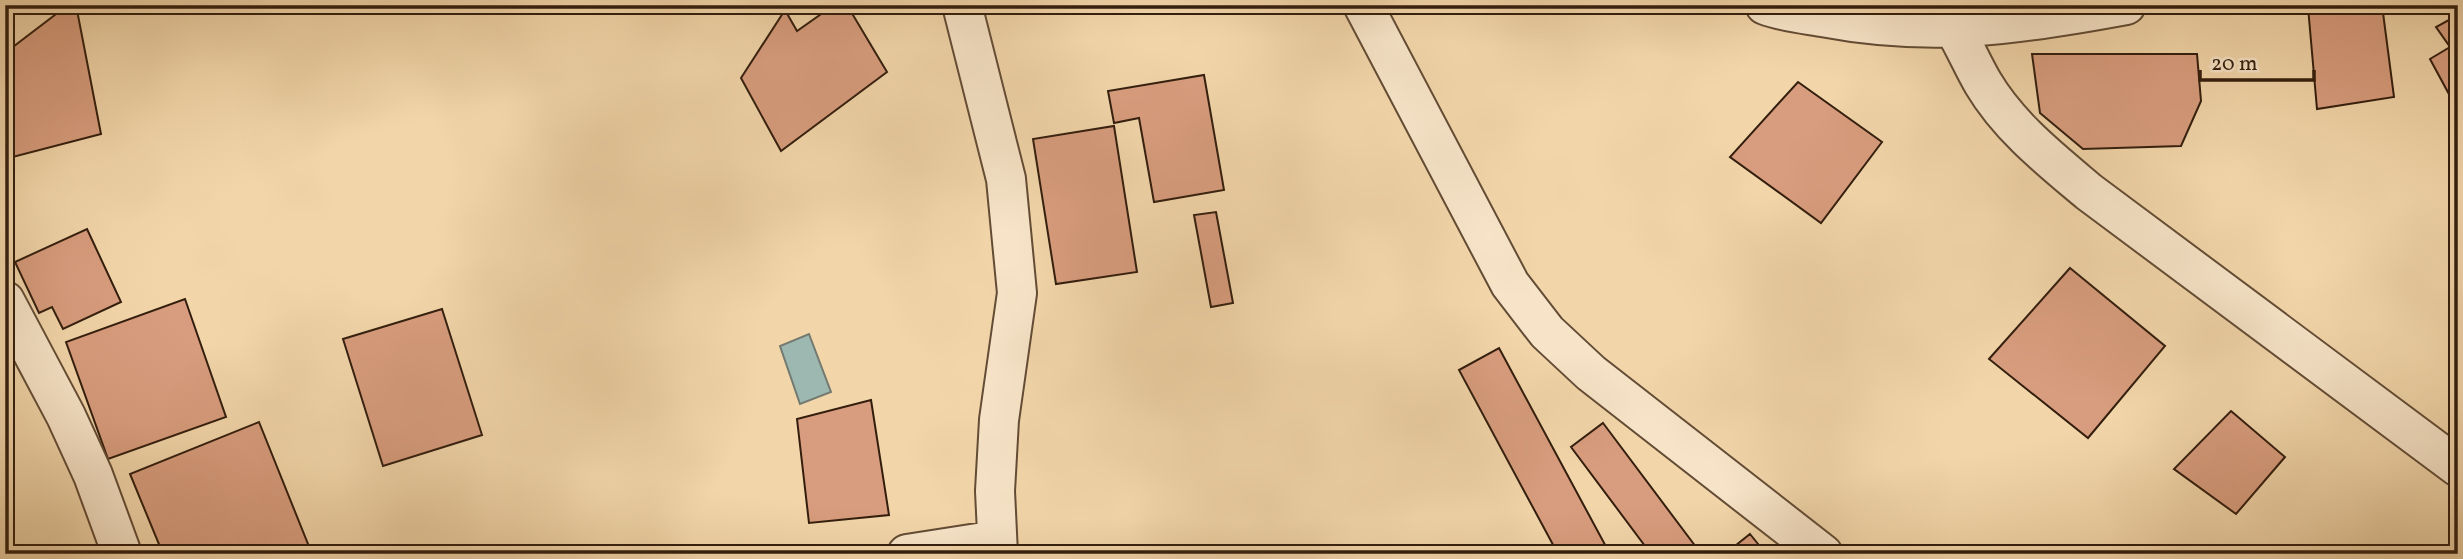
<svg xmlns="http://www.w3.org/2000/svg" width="2463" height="559" font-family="Vollkorn,serif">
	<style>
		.water { fill: #9db7b1; stroke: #737a70; stroke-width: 2 }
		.building { fill: #d89d7e; stroke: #331e0e; stroke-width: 2 }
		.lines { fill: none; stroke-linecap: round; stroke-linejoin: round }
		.minor-casing { stroke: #634c35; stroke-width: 42 }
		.minor { stroke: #f7e4c8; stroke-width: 38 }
	</style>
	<rect width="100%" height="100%" fill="#f2d6aa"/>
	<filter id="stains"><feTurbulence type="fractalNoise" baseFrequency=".00286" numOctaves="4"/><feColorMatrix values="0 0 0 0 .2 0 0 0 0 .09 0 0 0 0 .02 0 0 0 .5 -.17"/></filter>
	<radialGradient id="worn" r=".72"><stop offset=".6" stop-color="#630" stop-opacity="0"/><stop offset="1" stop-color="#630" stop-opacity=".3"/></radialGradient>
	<path class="water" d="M 809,334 L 831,392 L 800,404 L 780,346 Z"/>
	<path class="building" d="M 68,5 L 76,5 L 101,134 L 5,159 L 5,53 Z
		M 834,5 L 847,5 L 887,72 L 781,151 L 741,78 L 785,10 L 797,31 Z
		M 2382,5 L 2394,97 L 2317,109 L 2308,7 Z
		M 2458,15 L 2458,109 L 2457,109 L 2430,59 L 2450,47 L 2436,27 Z
		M 2032,54 L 2197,54 L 2201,101 L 2181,146 L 2083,149 L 2040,113 Z
		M 1204,75 L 1224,190 L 1154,202 L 1139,118 L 1114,123 L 1108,91 Z
		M 1798,82 L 1882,142 L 1821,223 L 1730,157 Z
		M 1114,126 L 1137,272 L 1056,284 L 1033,139 Z
		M 1216,212 L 1233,303 L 1211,307 L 1194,215 Z
		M 87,229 L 121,302 L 63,329 L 52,307 L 39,313 L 15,262 Z
		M 2070,268 L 2165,346 L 2088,438 L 1989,359 Z
		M 185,299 L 226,417 L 108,459 L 66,342 Z
		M 442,309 L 482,435 L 383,466 L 343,339 Z
		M 1499,348 L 1610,554 L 1558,554 L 1459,370 Z
		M 871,400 L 889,515 L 809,523 L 797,419 Z
		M 2231,411 L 2285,457 L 2236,514 L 2174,469 Z
		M 259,422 L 310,549 L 298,554 L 163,554 L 130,474 Z
		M 1603,423 L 1699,551 L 1695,554 L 1651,554 L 1571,447 Z
		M 1750,534 L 1766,554 L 1725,554 Z"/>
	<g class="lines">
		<g class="minor-casing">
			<path id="minor" d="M 962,5 L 1006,179 L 1017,293 L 999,420 L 995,491 L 998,554
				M 1363,5 L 1510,284 L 1547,332 L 1591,373 L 1823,554
				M 1765,5 C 1783,12 1804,14 1822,17 C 1933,38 2018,25 2126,5
				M 1955,30 C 1965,47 1973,66 1983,83 C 2009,127 2051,160 2089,192 L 2458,467
				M 5,301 L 66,416 L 93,475 L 122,554
				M 907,554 L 997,540"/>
		</g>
		<use href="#minor" class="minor"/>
	</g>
	<rect width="2463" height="559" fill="none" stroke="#f2d6aa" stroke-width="28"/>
	<rect x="7" y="7" width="2449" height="545" fill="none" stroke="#331e0e" stroke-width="3.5"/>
	<rect x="14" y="14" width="2435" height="531" fill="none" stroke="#331e0e" stroke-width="2"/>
	<path d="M2200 70v10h114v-10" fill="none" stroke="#331e0e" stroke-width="3.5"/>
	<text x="2211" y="70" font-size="21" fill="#331e0e" stroke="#f7e4c8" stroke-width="5" paint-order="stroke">20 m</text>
	<rect width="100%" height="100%" filter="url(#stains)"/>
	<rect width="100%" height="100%" fill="url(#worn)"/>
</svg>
